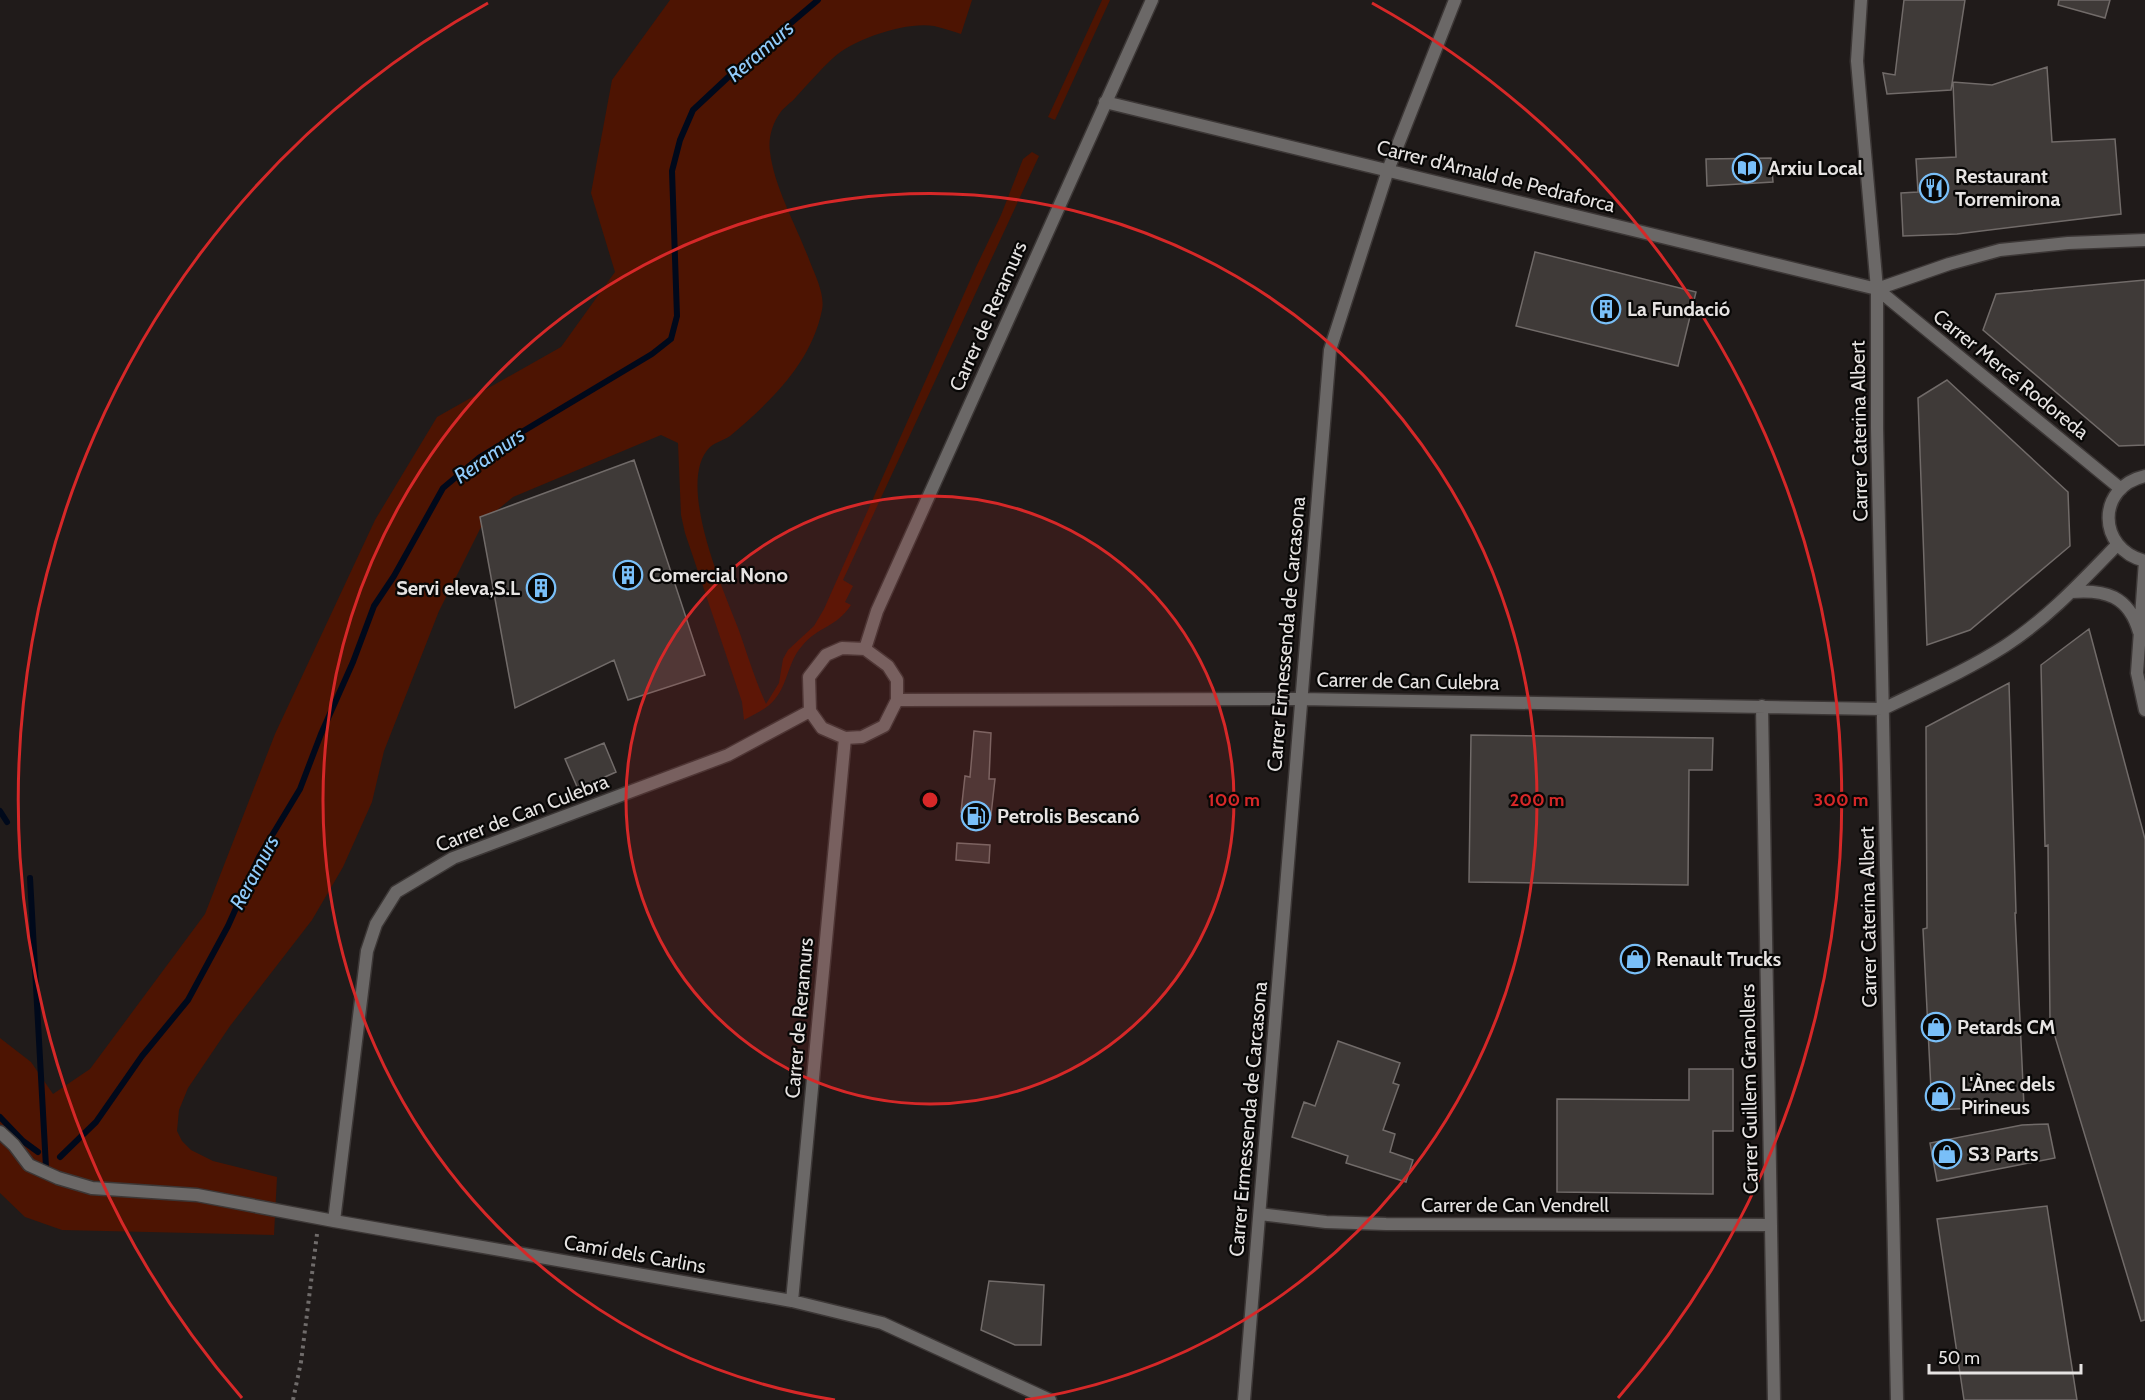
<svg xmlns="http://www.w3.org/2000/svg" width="2145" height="1400" font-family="Cabin,sans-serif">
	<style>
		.green { fill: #4d1402 }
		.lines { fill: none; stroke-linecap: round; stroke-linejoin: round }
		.stream { stroke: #00091b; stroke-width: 6 }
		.building { fill: #3f3a38; stroke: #716b69; stroke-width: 1.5 }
		.minor-casing { stroke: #3c3736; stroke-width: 15 }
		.path { stroke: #706c6b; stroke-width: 4; stroke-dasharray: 3 4.5; stroke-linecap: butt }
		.minor { stroke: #6b6867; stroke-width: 12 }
		.ring { fill: none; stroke: #d62828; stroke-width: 3 }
		.labels { text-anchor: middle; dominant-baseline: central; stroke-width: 4.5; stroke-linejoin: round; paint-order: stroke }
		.poi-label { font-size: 20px; font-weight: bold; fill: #e6e3e2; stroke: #080706; text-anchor: start }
		.street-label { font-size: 20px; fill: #e6e3e2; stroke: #080706 }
		.water-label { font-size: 21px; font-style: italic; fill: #91cbfb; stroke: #080706 }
		.centre { fill: #d62828; stroke: #080706; stroke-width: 3 }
		.ring-label { font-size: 18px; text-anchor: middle; font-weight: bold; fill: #d62828; stroke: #080706; stroke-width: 4.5; stroke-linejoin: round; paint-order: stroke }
	</style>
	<rect width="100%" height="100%" fill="#201b1a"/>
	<path class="green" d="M 670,0 L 972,0 L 961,34 C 952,31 943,28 934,26 C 907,21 853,39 833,58 C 820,70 808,84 796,97 C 791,103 784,107 780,113 C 772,124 768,139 770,152 C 774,187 798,229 810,262 C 816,277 825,295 822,310 C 811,364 770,402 730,436 C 724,440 716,442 710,447 C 675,481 723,589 738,628 C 747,653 755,680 766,704 L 779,683 L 783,659 L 788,650 L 814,626 L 824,609 L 976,267 L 1001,215 L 1023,159 L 1032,152 L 1039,156 L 843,580 L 853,586 L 845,602 L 851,605 C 836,628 818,626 802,646 C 788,661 788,684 775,699 C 767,709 755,714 744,720 L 742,702 L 685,533 L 681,515 L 678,443 L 661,435 L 513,497 L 484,521 L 439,611 L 384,751 L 372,802 L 343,867 L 312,920 L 230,1026 L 188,1088 L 179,1110 L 177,1131 L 182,1141 L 191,1150 L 213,1161 L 277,1177 L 274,1235 L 62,1230 L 25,1217 L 0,1193 L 0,1038 L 31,1062 L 53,1094 L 90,1069 L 205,914 L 275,734 L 375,520 L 437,417 L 561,347 L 615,272 L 591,193 L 612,80 Z
		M 1102,0 L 1110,0 L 1055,120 L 1048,117 Z"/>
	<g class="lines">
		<path class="stream" d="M 0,811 L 7,822
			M 30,878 L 46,1167
			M 0,1117 L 23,1141 L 38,1152
			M 60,1157 L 96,1122 L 142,1056 L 188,1000 L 228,926 L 259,857 L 300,789 L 321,734 L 353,662 L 374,606 L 394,576 L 443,488 L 480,457 L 652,354 L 671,339 L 677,316 L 672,171 L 680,140 L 693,110 L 739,67 L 818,0"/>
	</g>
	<path class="building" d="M 1904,0 L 1965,0 L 1951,90 L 1887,94 L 1883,73 L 1895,75 Z
		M 2059,0 L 2110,0 L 2105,18 L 2058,5 Z
		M 2047,67 L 2052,142 L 2115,139 L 2121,214 L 1957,234 L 1903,236 L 1901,193 L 1918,192 L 1916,159 L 1956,157 L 1953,82 L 1992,85 Z
		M 1771,158 L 1773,182 L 1707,186 L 1706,159 Z
		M 1535,252 L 1696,292 L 1678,366 L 1516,326 Z
		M 2145,280 L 2145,445 L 2119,446 L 1983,330 L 1996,294 Z
		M 1947,380 L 2068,492 L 2070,546 L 1970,630 L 1927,645 L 1918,398 Z
		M 634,460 L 705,675 L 628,700 L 614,660 L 515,708 L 480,517 Z
		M 2089,629 L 2145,839 L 2145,1320 L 2141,1321 L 2050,1020 L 2048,845 L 2045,846 L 2041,665 Z
		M 2009,683 L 2016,913 L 2015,913 L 2024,1106 L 1932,1110 L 1923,929 L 1927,928 L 1926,727 Z
		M 974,731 L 991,733 L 989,779 L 995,779 L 991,815 L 961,812 L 965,776 L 970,777 Z
		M 1471,735 L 1713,738 L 1712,770 L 1689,770 L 1688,885 L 1469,882 Z
		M 604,743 L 616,772 L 578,789 L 565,759 Z
		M 957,843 L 990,845 L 989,863 L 956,860 Z
		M 1338,1041 L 1400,1063 L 1393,1083 L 1399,1085 L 1383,1130 L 1395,1134 L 1390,1152 L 1413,1160 L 1406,1182 L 1346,1163 L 1348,1156 L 1292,1137 L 1304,1102 L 1315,1106 Z
		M 1689,1069 L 1733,1069 L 1733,1131 L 1713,1131 L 1713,1194 L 1557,1192 L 1557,1099 L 1689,1100 Z
		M 2048,1124 L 2055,1158 L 1937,1181 L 1930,1143 L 2022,1125 Z
		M 2047,1206 L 2077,1400 L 1964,1400 L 1937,1219 Z
		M 989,1281 L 1044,1285 L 1041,1345 L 1015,1345 L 981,1330 Z"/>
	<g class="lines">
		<g class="minor-casing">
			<path id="minor" d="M 1861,0 L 1857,61 L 1877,289 L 1877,428 L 1897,1400
				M 1105,102 L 1877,289 L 2121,489
				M 1877,289 L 1949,264 L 2000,250 L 2068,243 L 2145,240
				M 2145,476 C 2096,487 2097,549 2145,561
				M 2145,561 L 2137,673 L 2145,710
				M 2071,592 C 2105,589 2129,596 2139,632
				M 842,648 L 865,649 L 888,666 L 897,680 L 897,700 L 884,726 L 862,737 L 845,738 L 822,728 L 810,711 L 809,677 L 826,655 Z
				M 865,649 L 877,611 L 1152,0
				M 897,700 L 1300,699 L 1883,709 C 1924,689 1966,671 2005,646 C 2048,618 2082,581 2117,545
				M 1762,706 L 1774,1400
				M 0,1132 L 14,1145 L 29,1165 L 58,1178 L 92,1188 L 197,1195 L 334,1221 L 792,1301 L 882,1323 L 1050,1400
				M 1260,1214 L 1326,1222 L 1386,1224 L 1771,1225
				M 334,1221 L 367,951 L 376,924 L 396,892 L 453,858 L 728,755 L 810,711
				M 792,1301 L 845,738
				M 1244,1400 L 1330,350 L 1388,170 L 1455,0"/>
		</g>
		<path class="path" d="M 293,1400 L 301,1362 L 317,1234"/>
		<use href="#minor" class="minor"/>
	</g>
	<circle cx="930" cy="800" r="304" fill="#d62828" fill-opacity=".12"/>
	<g class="ring">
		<circle cx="930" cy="800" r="304"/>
		<path d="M835 1400A607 607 0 1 1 1025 1400"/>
		<path d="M242 1398A911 911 0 0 1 488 3M1372 3A911 911 0 0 1 1618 1398"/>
	</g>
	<defs>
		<g id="library-ring" transform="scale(1.5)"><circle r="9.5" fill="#080706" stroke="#79bff8" stroke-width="1.5"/><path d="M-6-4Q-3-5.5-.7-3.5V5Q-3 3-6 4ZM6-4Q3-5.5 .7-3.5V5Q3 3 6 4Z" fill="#79bff8"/></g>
		<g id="restaurant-ring" transform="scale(1.5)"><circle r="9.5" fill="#080706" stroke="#79bff8" stroke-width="1.5"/><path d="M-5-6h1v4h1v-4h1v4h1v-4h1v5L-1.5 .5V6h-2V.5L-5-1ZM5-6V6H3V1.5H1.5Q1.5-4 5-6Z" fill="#79bff8"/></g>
		<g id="building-ring" transform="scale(1.5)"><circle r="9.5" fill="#080706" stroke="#79bff8" stroke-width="1.5"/><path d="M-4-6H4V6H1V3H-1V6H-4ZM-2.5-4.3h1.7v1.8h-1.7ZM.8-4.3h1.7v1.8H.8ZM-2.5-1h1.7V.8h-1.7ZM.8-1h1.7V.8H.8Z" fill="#79bff8"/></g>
		<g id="fuel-ring" transform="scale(1.5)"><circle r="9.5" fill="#080706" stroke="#79bff8" stroke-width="1.5"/><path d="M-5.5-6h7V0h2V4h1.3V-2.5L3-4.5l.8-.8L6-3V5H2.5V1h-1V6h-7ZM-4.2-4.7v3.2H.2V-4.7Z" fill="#79bff8"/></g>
		<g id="shop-ring" transform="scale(1.5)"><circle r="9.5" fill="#080706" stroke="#79bff8" stroke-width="1.5"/><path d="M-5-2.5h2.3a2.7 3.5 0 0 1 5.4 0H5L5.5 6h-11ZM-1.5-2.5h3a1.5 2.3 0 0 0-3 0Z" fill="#79bff8"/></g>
	</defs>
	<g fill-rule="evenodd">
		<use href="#library-ring" x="1747" y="168"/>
		<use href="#restaurant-ring" x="1934" y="188"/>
		<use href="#building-ring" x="1606" y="309"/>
		<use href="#building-ring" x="628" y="575"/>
		<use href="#building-ring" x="541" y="588"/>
		<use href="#fuel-ring" x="976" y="816"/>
		<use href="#shop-ring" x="1635" y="959"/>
		<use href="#shop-ring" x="1936" y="1027"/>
		<use href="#shop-ring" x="1940" y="1096"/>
		<use href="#shop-ring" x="1947" y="1154"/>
	</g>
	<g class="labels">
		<g class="poi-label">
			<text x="1768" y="168">Arxiu Local</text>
			<text x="1955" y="176">Restaurant<tspan x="1955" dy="23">Torremirona</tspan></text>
			<text x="1627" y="309">La Fundació</text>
			<text x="649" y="575">Comercial Nono</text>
			<text x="520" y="588" text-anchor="end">Servi eleva,S.L</text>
			<text x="997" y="816">Petrolis Bescanó</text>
			<text x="1656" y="959">Renault Trucks</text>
			<text x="1957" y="1027">Petards CM</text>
			<text x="1961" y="1084">L'Ànec dels<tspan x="1961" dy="23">Pirineus</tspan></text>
			<text x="1968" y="1154">S3 Parts</text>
		</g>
		<g class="street-label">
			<text transform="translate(1496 176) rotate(14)">Carrer d'Arnald de Pedraforca</text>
			<text transform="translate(988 316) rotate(-66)">Carrer de Reramurs</text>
			<text transform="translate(2011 374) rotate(39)">Carrer Mercé Rodoreda</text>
			<text transform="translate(1859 431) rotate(-91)">Carrer Caterina Albert</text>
			<text transform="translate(1286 634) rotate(-85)">Carrer Ermessenda de Carcasona</text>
			<text transform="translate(1408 681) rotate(1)">Carrer de Can Culebra</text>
			<text transform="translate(522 813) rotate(-21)">Carrer de Can Culebra</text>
			<text transform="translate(1868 917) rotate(-91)">Carrer Caterina Albert</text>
			<text transform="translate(799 1018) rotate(-85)">Carrer de Reramurs</text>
			<text transform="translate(1749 1089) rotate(-91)">Carrer Guillem Granollers</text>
			<text transform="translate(1248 1119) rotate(-85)">Carrer Ermessenda de Carcasona</text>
			<text x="1515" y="1205">Carrer de Can Vendrell</text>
			<text transform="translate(635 1254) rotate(10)">Camí dels Carlins</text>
		</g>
		<g class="water-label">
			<text transform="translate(760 51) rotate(-41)">Reramurs</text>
			<text transform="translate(489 455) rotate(-35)">Reramurs</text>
			<text transform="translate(254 872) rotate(-62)">Reramurs</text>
		</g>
	</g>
	<circle cx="930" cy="800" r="9" class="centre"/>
	<g class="ring-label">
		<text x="1234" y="806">100 m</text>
		<text x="1537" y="806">200 m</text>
		<text x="1841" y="806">300 m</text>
	</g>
	<path d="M1929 1364v9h152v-9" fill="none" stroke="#e6e3e2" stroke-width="3"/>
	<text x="1938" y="1364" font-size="18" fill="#e6e3e2" stroke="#080706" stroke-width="4.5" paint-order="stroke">50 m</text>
</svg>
